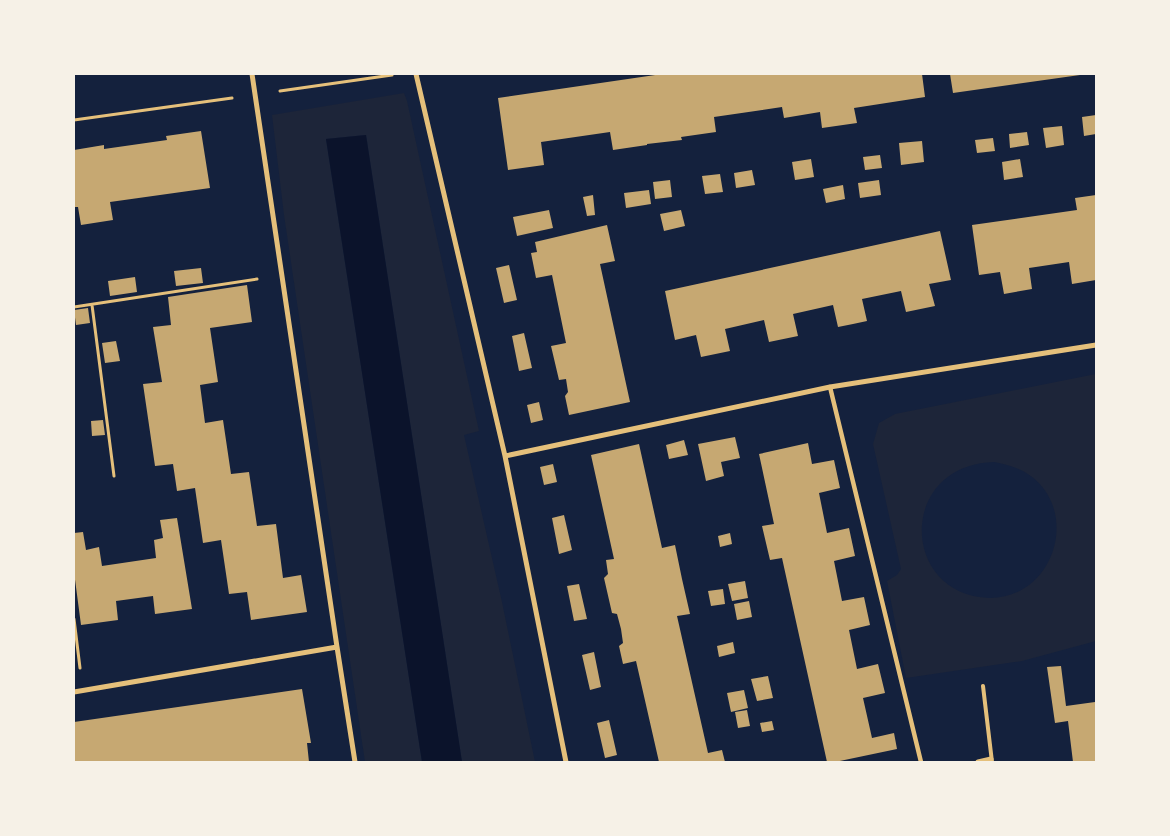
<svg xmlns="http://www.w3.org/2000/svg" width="1170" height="836" font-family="Montserrat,sans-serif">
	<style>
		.green { fill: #1d2539; fill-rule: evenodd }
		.water { fill: #0b132b }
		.building { fill: #c6a872 }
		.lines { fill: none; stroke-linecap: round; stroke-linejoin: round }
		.path { stroke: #e5c07b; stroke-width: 3 }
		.service { stroke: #e5c07b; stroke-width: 4 }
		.pedestrian { stroke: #e5c07b; stroke-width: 4.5 }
		.minor { stroke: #e5c07b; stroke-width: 5 }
	</style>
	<rect width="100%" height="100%" fill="#14213d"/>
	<path class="green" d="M 404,93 L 407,101 L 479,431 L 464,435 L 502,602 L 535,762 L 462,762 L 366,135 L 326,139 L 422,762 L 365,762 L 284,215 L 272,115 Z
		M 1096,374 L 1096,641 L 1022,661 L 906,678 L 887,581 L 897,575 L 901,569 L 873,444 L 879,423 L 895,414 ZM 994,462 C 1004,464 1013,466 1023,471 C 1083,504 1057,599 989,598 C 900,595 897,465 994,462 Z"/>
	<path class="water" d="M 366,135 L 462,762 L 422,762 L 326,139 Z"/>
	<path class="building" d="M 662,74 L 922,74 L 925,97 L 854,108 L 857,123 L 822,128 L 820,112 L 784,118 L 782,107 L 714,117 L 716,132 L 681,137 L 682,140 L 647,144 L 647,145 L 613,150 L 610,132 L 541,142 L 544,165 L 508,170 L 498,98 Z
		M 950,74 L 1079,74 L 1080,75 L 953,93 Z
		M 1096,115 L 1096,134 L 1084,136 L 1082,117 Z
		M 1062,126 L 1064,145 L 1046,148 L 1043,128 Z
		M 201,131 L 210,188 L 110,202 L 113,220 L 81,225 L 78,207 L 74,207 L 74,150 L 104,145 L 104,149 L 167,140 L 166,136 Z
		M 1027,132 L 1029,145 L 1010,148 L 1009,134 Z
		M 993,138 L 995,151 L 977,153 L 975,140 Z
		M 922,141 L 924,162 L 901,165 L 899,143 Z
		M 880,155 L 882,168 L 865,170 L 863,157 Z
		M 811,159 L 814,177 L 795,180 L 792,162 Z
		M 1020,159 L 1023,177 L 1004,180 L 1002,162 Z
		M 752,170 L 755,185 L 736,188 L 734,173 Z
		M 720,174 L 723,192 L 705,194 L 702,176 Z
		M 670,180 L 672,197 L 655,199 L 653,182 Z
		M 879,180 L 881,195 L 860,198 L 858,183 Z
		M 843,185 L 845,199 L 826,203 L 823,189 Z
		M 649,190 L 651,204 L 626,208 L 624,193 Z
		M 593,195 L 595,215 L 587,216 L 583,197 Z
		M 1096,195 L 1096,280 L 1072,284 L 1069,262 L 1029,268 L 1032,289 L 1004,294 L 1000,272 L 979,275 L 972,225 L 1077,210 L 1075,198 Z
		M 549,210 L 553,228 L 517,236 L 513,217 Z
		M 681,210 L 685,226 L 664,231 L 660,214 Z
		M 607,225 L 615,261 L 600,264 L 630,402 L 569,415 L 565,396 L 568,392 L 566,379 L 559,380 L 551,346 L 566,343 L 552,275 L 536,278 L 531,253 L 537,252 L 535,242 Z
		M 940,231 L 951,280 L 929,284 L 935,306 L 906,312 L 901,291 L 862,299 L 867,321 L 853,324 L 838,327 L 833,305 L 793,314 L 798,336 L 769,342 L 764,320 L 725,329 L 730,351 L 701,357 L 696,335 L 675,340 L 665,291 Z
		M 509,265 L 517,300 L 504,303 L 496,268 Z
		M 201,268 L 203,283 L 176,286 L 174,271 Z
		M 135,277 L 137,292 L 110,296 L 108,281 Z
		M 247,285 L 252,322 L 210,328 L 218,382 L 200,385 L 205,423 L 223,420 L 231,474 L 249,472 L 257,526 L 276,524 L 283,578 L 301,575 L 307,612 L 251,620 L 247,592 L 229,594 L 221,540 L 203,543 L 195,488 L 177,491 L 173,464 L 155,466 L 143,384 L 162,382 L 153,327 L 171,325 L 168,297 Z
		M 88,308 L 90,323 L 76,325 L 74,310 Z
		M 524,333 L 532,368 L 519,371 L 512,336 Z
		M 116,341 L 120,361 L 105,363 L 102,343 Z
		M 539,402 L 543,420 L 531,423 L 527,405 Z
		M 103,420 L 105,435 L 92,436 L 91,421 Z
		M 735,437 L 740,458 L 721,462 L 724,476 L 706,481 L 698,444 Z
		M 684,440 L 688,455 L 669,459 L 666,445 Z
		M 808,443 L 812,464 L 834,460 L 840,488 L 819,493 L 827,533 L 849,528 L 855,556 L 834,561 L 842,601 L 864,597 L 870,625 L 849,630 L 857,669 L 878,664 L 885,693 L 863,698 L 872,738 L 894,733 L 897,749 L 835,762 L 827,762 L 782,558 L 770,560 L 762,526 L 774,524 L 759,454 Z
		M 639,444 L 662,548 L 675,545 L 682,579 L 690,614 L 677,616 L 708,753 L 722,750 L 725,762 L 659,762 L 636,661 L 623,664 L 619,646 L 623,643 L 621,629 L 617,614 L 612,613 L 604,578 L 608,574 L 606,560 L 614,559 L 591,455 Z
		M 553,464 L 557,482 L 544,485 L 540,467 Z
		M 564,515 L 572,550 L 559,554 L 552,518 Z
		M 177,518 L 192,609 L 155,614 L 153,596 L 116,601 L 118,620 L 81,625 L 74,572 L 74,533 L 83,532 L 86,550 L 99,547 L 102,566 L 156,558 L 154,540 L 163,538 L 160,520 Z
		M 730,533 L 732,544 L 720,547 L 718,536 Z
		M 745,581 L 748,598 L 732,601 L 728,584 Z
		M 579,584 L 587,619 L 574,621 L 567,586 Z
		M 723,589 L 725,604 L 711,606 L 708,591 Z
		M 749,601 L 752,617 L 737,620 L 734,604 Z
		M 733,642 L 735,653 L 719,657 L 717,646 Z
		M 594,652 L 601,687 L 590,690 L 582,655 Z
		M 1061,666 L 1066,706 L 1095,702 L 1096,714 L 1096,762 L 1073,762 L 1068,721 L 1055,723 L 1047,667 Z
		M 768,676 L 773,698 L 757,701 L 751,679 Z
		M 302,689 L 311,743 L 307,743 L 309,762 L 74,762 L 74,722 Z
		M 744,690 L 748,708 L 731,712 L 727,693 Z
		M 747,710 L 750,726 L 738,728 L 735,712 Z
		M 609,720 L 617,755 L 605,758 L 597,723 Z
		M 772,721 L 774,730 L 762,732 L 760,723 Z"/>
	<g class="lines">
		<path class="path" d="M 280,91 L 392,75
			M 74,120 L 232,98
			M 92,305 L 114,476
			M 74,307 L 257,279
			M 74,619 L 80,668"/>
		<path class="service" d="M 983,686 L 992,762"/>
		<path class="pedestrian" d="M 830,387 L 921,762"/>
		<path class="minor" d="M 416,74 L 505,456 L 566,762
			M 505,456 L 830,387 L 1096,345
			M 337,647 L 355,762
			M 74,692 L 337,647 L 252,74
			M 978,762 L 991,759"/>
	</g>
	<rect width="1170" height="836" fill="none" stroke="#f6f1e7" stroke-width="150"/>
</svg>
